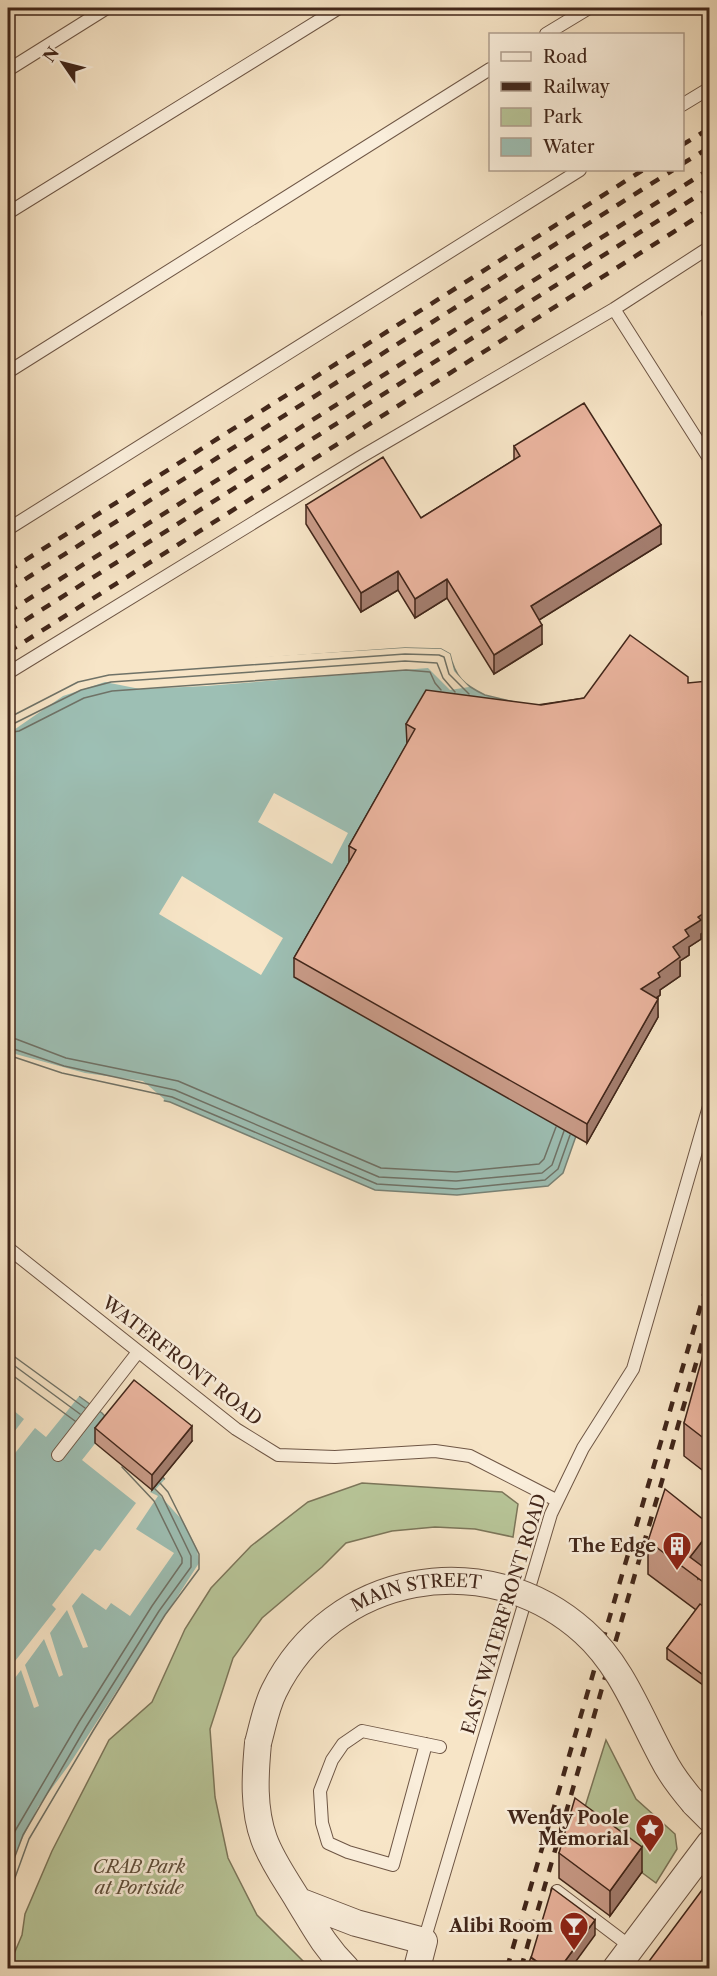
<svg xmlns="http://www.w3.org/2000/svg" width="717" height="1976" font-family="'Libre Caslon Text',serif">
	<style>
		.green { fill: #b8c699; stroke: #7c765a; stroke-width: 1.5 }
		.water { fill: #9dbfb4; stroke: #788276; stroke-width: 1.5 }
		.pier { fill: #f7e5c7 }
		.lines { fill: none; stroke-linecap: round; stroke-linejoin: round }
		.shore { stroke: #6f7267; stroke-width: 1.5 }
		.lane-casing { stroke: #6e5645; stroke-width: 14 }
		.street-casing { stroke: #6e5645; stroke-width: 28 }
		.lane { stroke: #faeedb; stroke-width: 12 }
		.street { stroke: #faeedb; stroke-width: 26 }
		.rail { stroke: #41261a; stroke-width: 4.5; stroke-dasharray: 10 10; stroke-linecap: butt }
		.street-bridge-casing { stroke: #6e5645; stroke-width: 28; stroke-linecap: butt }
		.street-bridge { stroke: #faeedb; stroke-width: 26 }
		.wall { fill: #c99b88; stroke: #41261a; stroke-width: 1.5 }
		.shaded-wall { fill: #a47e6f; stroke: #41261a; stroke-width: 1.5 }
		.building { fill: #eab49e; stroke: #41261a; stroke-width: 1.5 }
		.labels { text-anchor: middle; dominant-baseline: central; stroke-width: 5; stroke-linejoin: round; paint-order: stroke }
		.street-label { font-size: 18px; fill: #41261a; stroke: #faeedb }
		.poi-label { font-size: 18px; font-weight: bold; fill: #41261a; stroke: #faeedb; text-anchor: end }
		.park-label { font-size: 18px; font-style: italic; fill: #5f4e3a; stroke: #faeedb }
	</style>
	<rect width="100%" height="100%" fill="#f7e5c7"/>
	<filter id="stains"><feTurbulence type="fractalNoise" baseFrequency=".00333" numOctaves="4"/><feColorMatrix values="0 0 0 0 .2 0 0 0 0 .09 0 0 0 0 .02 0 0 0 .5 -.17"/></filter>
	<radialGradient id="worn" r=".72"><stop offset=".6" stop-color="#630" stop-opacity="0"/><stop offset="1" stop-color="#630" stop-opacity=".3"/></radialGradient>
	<path class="green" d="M 362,1483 L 502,1492 L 518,1504 L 513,1537 L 475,1529 L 435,1527 L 392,1531 L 346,1543 L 322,1567 L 262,1618 L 233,1658 L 210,1729 L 215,1797 L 228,1858 L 257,1915 L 310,1968 L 8,1968 L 22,1935 L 25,1914 L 52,1851 L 109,1740 L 152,1702 L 185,1629 L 211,1588 L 251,1546 L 308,1502 Z
		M 606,1740 L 636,1799 L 675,1834 L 677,1849 L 656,1883 L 579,1826 Z"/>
	<path class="water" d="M 405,648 L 441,649 L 450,654 C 455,677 464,685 485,695 L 627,729 L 698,789 L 563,1173 L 548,1186 L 457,1195 L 375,1190 L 170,1102 L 60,1079 L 8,1060 L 8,712 L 108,669 Z
		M 8,1344 L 102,1413 L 173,1488 L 205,1554 L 170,1618 L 34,1842 L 8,1914 Z"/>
	<path class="pier" d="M 405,648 L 441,649 L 450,654 L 454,671 L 469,687 L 450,690 L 428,668 L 206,686 L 140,689 L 105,682 L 63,696 L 8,734 L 8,709 L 76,674 L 108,666 Z
		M 274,793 L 348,833 L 332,864 L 258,822 Z
		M 182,876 L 283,938 L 261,975 L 159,914 Z
		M 8,1052 L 85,1073 L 143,1081 L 164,1099 L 163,1104 L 59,1082 L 8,1063 Z
		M 8,1341 L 81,1394 L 46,1437 L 35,1428 L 8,1462 L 8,1440 L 24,1419 L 8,1406 Z
		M 113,1421 L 164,1475 L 150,1492 L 158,1496 L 136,1529 L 174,1553 L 130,1616 L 111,1603 L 106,1610 L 82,1593 L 72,1606 L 88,1647 L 83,1648 L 67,1610 L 50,1633 L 63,1675 L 59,1677 L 44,1639 L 25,1665 L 39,1706 L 34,1708 L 21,1670 L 8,1687 L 8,1670 L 56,1609 L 52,1605 L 95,1549 L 100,1551 L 136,1503 L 82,1460 Z
		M 167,1477 L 175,1486 L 208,1552 L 208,1572 L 173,1620 L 100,1736 L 37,1843 L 10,1915 L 8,1917 L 8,1868 L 38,1807 L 69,1765 L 199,1563 L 197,1549 L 183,1521 L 155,1490 Z"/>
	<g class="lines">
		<path class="shore" d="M 8,717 L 12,716 L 78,682 L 109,675 L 405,654 L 439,655 L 444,657 L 449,674 L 469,694
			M 8,724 L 15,723 L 81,690 L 111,682 L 405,661 L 437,663 L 443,678 L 455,692
			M 8,733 L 19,731 L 84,698 L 112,691 L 406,670 L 430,672 L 435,683 L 441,690
			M 8,1038 L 16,1039 L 66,1058 L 178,1081 L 381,1168 L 456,1172 L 539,1164 L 544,1159 L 556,1127
			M 8,1047 L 64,1066 L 175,1090 L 379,1177 L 456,1181 L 542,1173 L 552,1165 L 564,1131
			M 8,1055 L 62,1073 L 172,1097 L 377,1184 L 456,1189 L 545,1180 L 558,1169 L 570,1135
			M 8,1352 L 85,1408
			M 8,1361 L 80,1414
			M 8,1372 L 75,1421
			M 8,1850 L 15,1831 L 79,1722 L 152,1606 L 182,1563 L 182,1558 L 154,1501 L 122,1467
			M 8,1875 L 23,1835 L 86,1727 L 159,1611 L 191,1567 L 191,1556 L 162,1496 L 155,1489
			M 8,1897 L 29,1839 L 93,1731 L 165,1615 L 199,1569 L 199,1554 L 168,1492 L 160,1483"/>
		<g class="lane-casing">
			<path id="lane" d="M 546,34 L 589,8
				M 8,70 L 107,8
				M 682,105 L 710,88
				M 8,213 L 339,8
				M 614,309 L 710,460
				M 708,313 L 710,312
				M 8,372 L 490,69
				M 8,529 L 580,170
				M 8,673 L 359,458 L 614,309 L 710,247
				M 8,1248 L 236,1429 L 278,1455 L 335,1457 L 435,1451 L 470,1456 L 556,1500
				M 58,1455 L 138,1352
				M 426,1744 L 393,1865 L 348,1852 L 328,1843 L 322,1823 L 320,1791 L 332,1760 L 343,1744 L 362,1731 L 440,1747
				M 557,1891 L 631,1947
				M 424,1941 L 551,1514 L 583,1448 L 633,1369 L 710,1103"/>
		</g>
		<g class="street-casing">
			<path id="street" d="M 258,1743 C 255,1775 253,1809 264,1839 C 272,1861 286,1880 298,1900 C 314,1926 324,1946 346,1968
				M 694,1803 L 710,1819
				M 299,1901 L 356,1923 L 424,1941 L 417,1968
				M 616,1968 L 710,1843"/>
		</g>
		<use href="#lane" class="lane"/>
		<use href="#street" class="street"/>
		<path class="rail" d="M 682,145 L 710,128
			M 682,164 L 710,147
			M 8,571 L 643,170
			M 8,590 L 673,170
			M 8,612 L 710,169
			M 8,631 L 710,188
			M 8,652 L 710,209
			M 507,1968 L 710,1274
			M 521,1968 L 710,1315"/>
		<g class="street-bridge-casing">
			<g id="street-bridge">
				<path id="s1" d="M 258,1743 C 263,1725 266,1707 274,1691 C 332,1573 486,1544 584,1632 C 622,1666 639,1715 663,1759 C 671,1775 682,1789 694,1803"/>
			</g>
		</g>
		<use href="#street-bridge" class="street-bridge"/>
	</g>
	<path class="wall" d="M 514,446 L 661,544 L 539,620 L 542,644 L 494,674 L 447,598 L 415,618 L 398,590 L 361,612 L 306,524 L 306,505 L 421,518 L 514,460 Z
		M 688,683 L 710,683 L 710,928 L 701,934 L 701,939 L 689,947 L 689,955 L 680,961 L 680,976 L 660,990 L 660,995 L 657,998 L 658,1017 L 587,1143 L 294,977 L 294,958 L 349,863 L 349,846 L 407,744 L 406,724 Z
		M 710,1359 L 710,1476 L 684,1456 L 684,1423 Z
		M 95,1428 L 192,1441 L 152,1490 L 95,1443 Z
		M 648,1541 L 707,1568 L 705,1569 L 710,1572 L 710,1690 L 667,1659 L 667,1648 L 696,1610 L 648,1574 Z
		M 559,1853 L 642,1872 L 610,1916 L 559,1878 Z"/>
	<path class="shaded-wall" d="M 661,525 L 661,544 L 531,625 L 531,606 Z
		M 398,571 L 398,590 L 361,612 L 361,593 Z
		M 447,579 L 447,598 L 415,618 L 415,599 Z
		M 542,625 L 542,644 L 494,674 L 494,655 Z
		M 710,909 L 710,928 L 701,934 L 701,939 L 689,947 L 689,955 L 680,961 L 680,976 L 660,990 L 660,995 L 641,1008 L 641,989 L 658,973 L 673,947 L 685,930 L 698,917 Z
		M 658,999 L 658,1017 L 587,1143 L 587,1124 Z
		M 192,1426 L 192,1441 L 152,1490 L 152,1475 Z
		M 707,1535 L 707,1568 L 698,1579 L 690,1557 Z
		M 642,1847 L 642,1872 L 610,1916 L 610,1891 Z
		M 595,1920 L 595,1935 L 571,1968 L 560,1968 Z"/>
	<path class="building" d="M 584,403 L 661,525 L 531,606 L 542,625 L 494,655 L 447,579 L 415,599 L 398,571 L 361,593 L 306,505 L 383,457 L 421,518 L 520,456 L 514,446 Z
		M 630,635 L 688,677 L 688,683 L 708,681 L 710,683 L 710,909 L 698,917 L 701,920 L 685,930 L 689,936 L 673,947 L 680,957 L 658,973 L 660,977 L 641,989 L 658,999 L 587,1124 L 294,958 L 356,850 L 349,846 L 415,729 L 406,724 L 426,690 L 541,705 L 584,698 Z
		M 703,1355 L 710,1359 L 710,1443 L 684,1423 Z
		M 134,1380 L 192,1426 L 152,1475 L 95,1428 Z
		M 665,1489 L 705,1521 L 707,1535 L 690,1557 L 710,1572 L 710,1587 L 648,1541 Z
		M 700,1604 L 710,1611 L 710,1680 L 667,1648 Z
		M 575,1798 L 642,1847 L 610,1891 L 559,1853 Z
		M 708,1882 L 710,1883 L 710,1968 L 644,1968 Z
		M 552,1888 L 595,1920 L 560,1968 L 546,1968 L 531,1958 Z
		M 531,1957 L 546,1968 L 527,1968 Z"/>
	<defs>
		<g id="building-pin" transform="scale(1.5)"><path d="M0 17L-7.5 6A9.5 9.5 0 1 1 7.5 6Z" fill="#8f2418" stroke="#faeedb"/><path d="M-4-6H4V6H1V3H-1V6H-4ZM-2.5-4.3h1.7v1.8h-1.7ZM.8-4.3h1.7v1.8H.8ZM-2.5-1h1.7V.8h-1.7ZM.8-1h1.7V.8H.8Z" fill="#fff"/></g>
		<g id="sight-pin" transform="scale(1.5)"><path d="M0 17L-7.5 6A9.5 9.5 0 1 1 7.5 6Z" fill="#8f2418" stroke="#faeedb"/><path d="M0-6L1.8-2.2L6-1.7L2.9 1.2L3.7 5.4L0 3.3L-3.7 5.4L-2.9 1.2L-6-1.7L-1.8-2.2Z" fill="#fff"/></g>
		<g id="bar-pin" transform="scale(1.5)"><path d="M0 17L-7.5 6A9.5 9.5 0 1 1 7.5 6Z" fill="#8f2418" stroke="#faeedb"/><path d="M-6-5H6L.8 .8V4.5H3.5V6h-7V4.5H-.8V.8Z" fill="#fff"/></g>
	</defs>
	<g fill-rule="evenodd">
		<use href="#building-pin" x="677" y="1546"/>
		<use href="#sight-pin" x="650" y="1828"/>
		<use href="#bar-pin" x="574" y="1926"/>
	</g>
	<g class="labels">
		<g class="street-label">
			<text transform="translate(182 1361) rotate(38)">WATERFRONT ROAD</text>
			<text stroke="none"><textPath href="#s1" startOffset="238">MAIN STREET</textPath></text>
			<text transform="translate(504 1614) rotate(-73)">EAST WATERFRONT ROAD</text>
		</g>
		<g class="poi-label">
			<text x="656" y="1546">The Edge</text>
			<text x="629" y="1818">Wendy Poole<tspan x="629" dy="21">Memorial</tspan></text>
			<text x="553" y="1926">Alibi Room</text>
		</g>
		<g class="park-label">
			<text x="139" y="1867">CRAB Park<tspan x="139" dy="21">at Portside</tspan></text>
		</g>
	</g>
	<rect width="717" height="1976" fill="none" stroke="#f7e5c7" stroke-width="30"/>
	<rect x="9" y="9" width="699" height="1958" fill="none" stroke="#41261a" stroke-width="3"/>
	<rect x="15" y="15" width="687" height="1946" fill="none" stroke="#41261a" stroke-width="1.5"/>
	<rect x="489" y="33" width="195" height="138" fill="#faeedb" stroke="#b09e8e" stroke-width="1.5"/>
	<rect x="501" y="52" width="30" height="9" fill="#faeedb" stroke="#b09e8e" stroke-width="1.5"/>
	<text x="543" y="63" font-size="18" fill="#41261a">Road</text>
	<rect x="501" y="82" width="30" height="9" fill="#41261a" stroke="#b09e8e" stroke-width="1.5"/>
	<text x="543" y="93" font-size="18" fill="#41261a">Railway</text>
	<rect x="501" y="108" width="30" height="18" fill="#b8c699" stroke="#b09e8e" stroke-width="1.5"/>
	<text x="543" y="123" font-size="18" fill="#41261a">Park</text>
	<rect x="501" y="138" width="30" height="18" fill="#9dbfb4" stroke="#b09e8e" stroke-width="1.5"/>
	<text x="543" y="153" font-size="18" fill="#41261a">Water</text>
	<g transform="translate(63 63) rotate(305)" stroke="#faeedb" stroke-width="4.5" paint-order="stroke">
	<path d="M0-4.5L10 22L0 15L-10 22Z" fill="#41261a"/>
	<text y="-9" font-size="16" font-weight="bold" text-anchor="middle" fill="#41261a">N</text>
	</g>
	<rect width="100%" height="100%" filter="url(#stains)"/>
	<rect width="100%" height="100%" fill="url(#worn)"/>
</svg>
